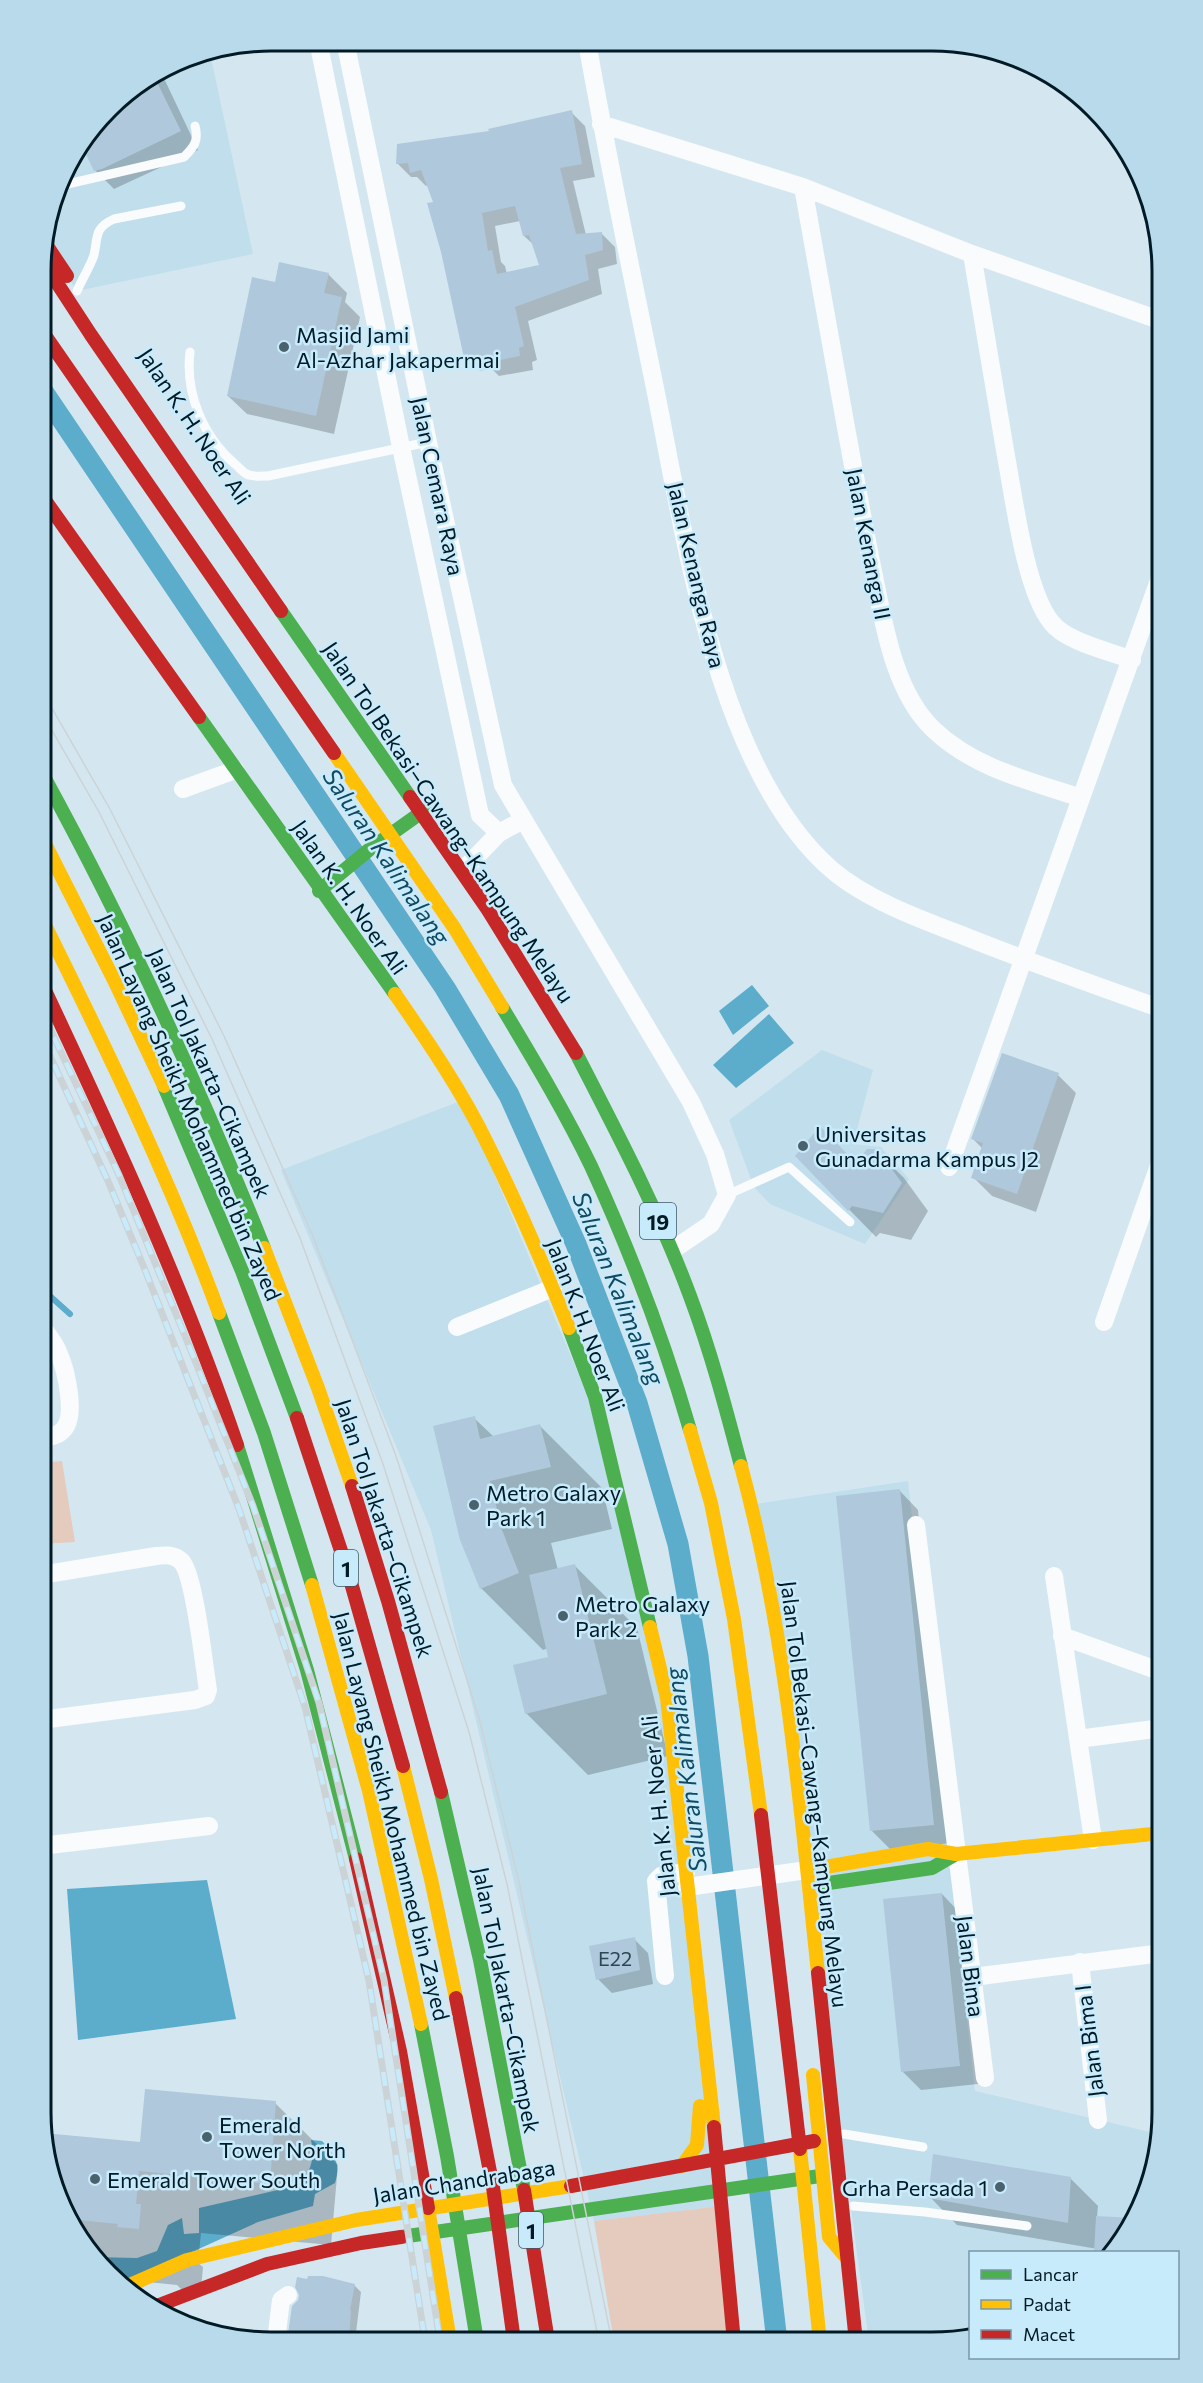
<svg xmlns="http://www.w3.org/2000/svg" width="1203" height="2383" font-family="Commissioner,sans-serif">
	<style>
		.built { fill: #c0deec }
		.green { fill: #e5cbbd }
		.water { fill: #5caccc }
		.shadow { fill: #0003; fill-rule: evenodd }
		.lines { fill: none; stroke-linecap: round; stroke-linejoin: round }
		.stream { stroke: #5caccc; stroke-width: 6 }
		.canal { stroke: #5caccc; stroke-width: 21 }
		.building { fill: #b0c8db; fill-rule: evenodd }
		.lane { stroke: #f9fbfd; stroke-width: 9 }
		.street { stroke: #f9fbfd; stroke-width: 18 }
		.fast { stroke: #4caf50; stroke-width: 14 }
		.slow { stroke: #ffc107; stroke-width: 14 }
		.jam { stroke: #c62828; stroke-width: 14 }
		.tram { stroke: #ccd3d6; stroke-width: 1.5 }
		.rail-casing { stroke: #ccd3d6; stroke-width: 7 }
		.rail { stroke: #c8ebfc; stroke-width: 4.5; stroke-dasharray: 14; stroke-linecap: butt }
		.poi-dot { fill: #4a626d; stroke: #c8ebfc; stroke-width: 2 }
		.labels { text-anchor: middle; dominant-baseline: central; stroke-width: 5; stroke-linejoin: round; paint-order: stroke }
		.number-label { font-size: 20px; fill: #2c4653 }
		.shield { fill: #c8ebfc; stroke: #3c5966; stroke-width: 1.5 }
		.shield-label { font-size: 21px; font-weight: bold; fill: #001a26 }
		.poi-label { font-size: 22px; fill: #001a26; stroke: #c8ebfc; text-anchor: start }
		.street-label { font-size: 22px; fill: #001a26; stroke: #c8ebfc }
		.water-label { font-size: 24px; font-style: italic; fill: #114a60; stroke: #c8ebfc }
		.rim { fill: none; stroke: #001a26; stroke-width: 3 }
	</style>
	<rect width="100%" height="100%" fill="#d4e7f0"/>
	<path class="built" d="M 210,53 L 253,254 L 77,291 L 43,240 L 64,169 L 119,98 L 183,58 Z
		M 822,1050 L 873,1070 L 853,1144 L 881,1147 L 909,1179 L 865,1244 L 770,1204 L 754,1187 L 729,1120 Z
		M 463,1100 L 589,1399 L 667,1698 L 721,2206 L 594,2221 L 431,1530 L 281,1170 Z
		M 908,1481 L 975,2091 L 1150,2132 L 1153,2167 L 1145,2200 L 1115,2252 L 970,2252 L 970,2336 L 932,2342 L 869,2342 L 756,1504 Z"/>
	<path class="green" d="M 62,1461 L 75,1542 L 41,1544 L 41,1463 Z
		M 721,2206 L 731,2342 L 614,2342 L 594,2221 Z"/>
	<path class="water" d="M 752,985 L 769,1006 L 733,1035 L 719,1011 Z
		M 769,1014 L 794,1043 L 736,1088 L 713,1065 Z
		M 207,1880 L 236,2019 L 78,2040 L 67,1889 Z
		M 311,2140 L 322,2141 C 335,2154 341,2164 335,2183 L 315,2194 L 313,2206 L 258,2222 L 119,2285 L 94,2257 L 137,2258 L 157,2251 L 168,2225 L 182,2218 L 184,2234 L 199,2233 L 199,2208 L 295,2186 C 311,2175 315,2159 311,2140 Z"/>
	<path class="shadow" d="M 161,72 L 198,150 L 114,189 L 95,170 L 83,145 L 119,98 Z
		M 571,112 L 585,126 L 595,177 L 573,181 L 586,235 L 601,233 L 615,247 L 617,264 L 598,269 L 602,294 L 528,321 L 537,360 L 532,362 L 533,370 L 499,376 L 491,368 L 480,371 L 466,357 L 435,203 L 428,185 L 426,186 L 417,177 L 411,177 L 397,163 L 491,132 ZM 520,221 L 524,236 L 534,245 L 541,267 L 507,274 L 505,266 L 501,262 L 495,226 Z
		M 328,274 L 347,293 L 345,302 L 360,317 L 334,434 L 247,414 L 228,396 L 276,284 Z
		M 1058,1075 L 1076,1093 L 1036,1212 L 992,1196 L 973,1177 L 983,1149 L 973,1139 Z
		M 876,1150 L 904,1178 L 928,1211 L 911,1240 L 880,1233 L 876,1237 L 797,1156 L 856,1164 Z
		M 474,1418 L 494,1437 L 540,1426 L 602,1488 L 612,1529 L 551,1543 L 558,1570 L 575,1566 L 637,1628 L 668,1756 L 588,1775 L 526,1713 L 550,1658 L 548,1648 L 543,1650 L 481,1588 Z
		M 900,1491 L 918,1510 L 952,1843 L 890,1849 L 872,1831 Z
		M 942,1894 L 960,1913 L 978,2084 L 921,2090 L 902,2071 Z
		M 634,1939 L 648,1953 L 653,1984 L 612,1993 L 598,1979 Z
		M 275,2103 L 338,2165 L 331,2245 L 201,2233 L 198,2263 L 203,2267 L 201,2290 L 181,2289 L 177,2285 L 117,2279 L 117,2282 L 79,2240 L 53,2186 L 44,2135 L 142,2144 Z
		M 1070,2178 L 1098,2206 L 1097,2217 L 1134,2220 L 1115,2252 L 957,2225 L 930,2197 Z
		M 354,2285 L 361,2292 L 355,2341 L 289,2341 Z"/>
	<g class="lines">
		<path class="stream" d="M 41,1288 L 70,1314"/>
		<path class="canal" d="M 42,390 L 445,988 L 509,1095 L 576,1244 L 637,1403 L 678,1544 L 698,1656 L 777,2342"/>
	</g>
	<path class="building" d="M 154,76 L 181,131 L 102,169 L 94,171 L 82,146 L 119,98 Z
		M 572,110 L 582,164 L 560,168 L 576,234 L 602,232 L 603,250 L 585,255 L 589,280 L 515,307 L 524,346 L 519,348 L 520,356 L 484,363 L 480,354 L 464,358 L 441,252 L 427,203 L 433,202 L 421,170 L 410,173 L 408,163 L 396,164 L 397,144 L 489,131 L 488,129 ZM 515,206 L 523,236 L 529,235 L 539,265 L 497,274 L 492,250 L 488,251 L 482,213 Z
		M 279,262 L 329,273 L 324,293 L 342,297 L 316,416 L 227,396 L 252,277 L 275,282 Z
		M 1002,1053 L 1059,1073 L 1017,1194 L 971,1178 L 983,1143 L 971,1139 Z
		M 820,1126 L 856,1163 L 867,1149 L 877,1149 L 902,1183 L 883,1213 L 852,1206 L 848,1211 L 795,1156 Z
		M 475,1416 L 480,1439 L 540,1424 L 551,1467 L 490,1481 L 502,1530 L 519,1573 L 480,1589 L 460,1540 L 433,1426 Z
		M 900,1489 L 934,1825 L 870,1831 L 836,1496 Z
		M 575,1564 L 607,1694 L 525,1714 L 513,1665 L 548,1657 L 529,1575 Z
		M 942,1893 L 960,2066 L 901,2072 L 883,1899 Z
		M 635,1937 L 640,1970 L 596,1980 L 589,1946 Z
		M 145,2089 L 276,2101 L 270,2184 L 139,2171 L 136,2204 L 141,2204 L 139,2229 L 117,2227 L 118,2224 L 69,2219 L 53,2186 L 44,2133 L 140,2142 Z
		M 933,2154 L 1071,2177 L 1068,2223 L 928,2198 Z
		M 1096,2216 L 1134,2218 L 1115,2253 L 1094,2253 Z
		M 308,2276 L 323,2276 L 355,2284 L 350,2310 L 351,2310 L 349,2341 L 287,2341 L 292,2306 L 298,2300 L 299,2295 L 295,2287 L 297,2277 L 307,2279 Z"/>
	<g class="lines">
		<path class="lane" d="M 59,186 L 184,157 C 194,147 199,141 195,126
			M 77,291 C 82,279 90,267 94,255 C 98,237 94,228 114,219 L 181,206
			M 190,352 C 185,393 203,437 235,464 C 239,467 244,474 249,475 C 255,477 262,476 268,476 L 428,442
			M 727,1195 L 789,1167 L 850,1222
			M 844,2134 L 923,2147
			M 853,2206 L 925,2212 L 1027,2226"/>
		<path class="street" d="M 318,41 L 401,447 L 480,815 L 499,833
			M 345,41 L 428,442 L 503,785 L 691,1102 L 715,1154 L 727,1195 L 711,1224 L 677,1247
			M 587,42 C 607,156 631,270 654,383 C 684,529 715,769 832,870 C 866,899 917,918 959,934 C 1026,961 1094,985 1162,1009
			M 601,124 L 803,187 L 972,254 L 1162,321
			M 803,187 C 817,269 832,351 847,433 C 856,481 864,528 874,576 C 884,626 895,694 934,730 C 974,768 1030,781 1081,798
			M 972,254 C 983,321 995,389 1006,456 C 1014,498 1025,589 1051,622 C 1066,642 1109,651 1132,660
			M 183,789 L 235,770
			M 468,865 L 499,833 L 523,820
			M 949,1167 L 1162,572
			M 1104,1322 L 1162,1157
			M 457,1327 L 553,1288
			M 41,1438 C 48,1437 58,1436 63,1430 C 77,1417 66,1370 59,1354 C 55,1343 48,1335 41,1326
			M 916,1525 L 985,2078
			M 1054,1576 L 1093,1840
			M 1062,1636 L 1162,1672
			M 41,1720 L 195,1700 L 206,1696 L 208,1690 C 204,1666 195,1578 182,1562 C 175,1554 165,1555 156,1556 L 41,1575
			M 1078,1739 L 1162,1728
			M 41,1846 L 209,1826
			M 687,1887 L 814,1869
			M 1080,1962 L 1098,2120
			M 665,1976 L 656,1881 L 661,1876 L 686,1872
			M 973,1977 L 1162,1953
			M 276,2341 L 281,2300 L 288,2295"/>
		<path class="fast" d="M 281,611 L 410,797
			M 199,717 L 395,994
			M 42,773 C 126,926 199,1086 264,1248
			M 319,891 L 370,849 L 429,807
			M 502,1007 C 533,1059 565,1112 591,1166 C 630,1251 664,1340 690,1430
			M 576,1053 C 617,1133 659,1212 690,1296 C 711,1352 726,1409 741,1466
			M 164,1086 L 242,1271 L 297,1418
			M 219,1313 L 264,1433 L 312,1585
			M 569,1328 L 595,1397 L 650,1627
			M 237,1445 L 307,1670 L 356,1859
			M 441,1792 L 480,1960 L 524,2190
			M 815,1885 L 932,1868 L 956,1854
			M 421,2024 L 447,2156 L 477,2341
			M 401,2237 L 820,2176"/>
		<path class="slow" d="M 334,753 L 455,929 L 502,1007
			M 42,838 L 114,980 L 164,1086
			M 42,919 C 106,1048 169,1177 219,1313
			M 395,994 C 427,1040 463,1093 487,1143 C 517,1203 544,1266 569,1328
			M 264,1248 L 318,1388 L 352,1486
			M 690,1430 L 711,1503 L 734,1619 L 761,1815
			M 741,1466 C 786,1632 800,1804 818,1973
			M 312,1585 L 369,1791 L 421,2024
			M 650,1627 L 667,1698 L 714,2127
			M 403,1766 L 431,1879 L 456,1998
			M 814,1869 L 928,1849 L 956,1854 L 1162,1833
			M 813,2075 L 829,2237 L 844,2255
			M 800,2149 L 820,2342
			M 682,2166 L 697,2145 L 700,2106
			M 428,2208 L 450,2341
			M 123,2288 L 187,2260 L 356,2220 L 571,2186"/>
		<path class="jam" d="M 43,240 L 67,276
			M 42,260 L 91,335 L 281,611
			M 42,331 L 334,753
			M 42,496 L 199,717
			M 410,797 L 488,910 L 576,1053
			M 42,984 C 113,1135 183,1286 237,1445
			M 297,1418 L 348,1572 L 403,1766
			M 352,1486 L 388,1601 L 441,1792
			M 761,1815 L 800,2149
			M 356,1859 L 400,2051 L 428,2208
			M 818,1973 L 856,2342
			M 456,1998 L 493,2187 L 514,2341
			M 714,2127 L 734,2342
			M 571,2186 L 814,2141
			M 524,2190 L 548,2341
			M 154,2307 L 267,2264 L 361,2243 L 401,2237"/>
		<path class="tram" d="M 42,691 L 110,809 L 224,1036 L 312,1234 L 396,1456 L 479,1718 L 519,1882 L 612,2342
			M 42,713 L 99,812 L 212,1039 L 300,1238 L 383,1464 L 469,1732 L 507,1884 L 599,2342"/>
		<g class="rail-casing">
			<path id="rail" d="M 42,1012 L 119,1175 L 194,1358 L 253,1506 L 319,1703 L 384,1980 L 440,2341
				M 42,1039 L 108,1181 L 145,1270 L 239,1509 L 305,1707 L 369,1981 L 425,2341"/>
		</g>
		<use href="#rail" class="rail"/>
	</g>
	<g class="poi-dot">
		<circle cx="284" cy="347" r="6"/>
		<circle cx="803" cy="1146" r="6"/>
		<circle cx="474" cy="1505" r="6"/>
		<circle cx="563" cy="1616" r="6"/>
		<circle cx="207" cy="2137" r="6"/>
		<circle cx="95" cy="2179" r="6"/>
		<circle cx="1000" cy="2187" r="6"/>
	</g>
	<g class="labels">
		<g class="number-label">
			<text x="615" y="1958">E22</text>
		</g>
		<g class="shield">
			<rect x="640" y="1203" width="36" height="36" rx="4.5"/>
			<rect x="334" y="1550" width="24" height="36" rx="4.5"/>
			<rect x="519" y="2212" width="24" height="36" rx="4.5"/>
		</g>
		<g class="shield-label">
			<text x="658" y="1221">19</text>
			<text x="346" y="1568">1</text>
			<text x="531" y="2230">1</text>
		</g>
		<g class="poi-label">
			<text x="296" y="334">Masjid Jami<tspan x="296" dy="25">Al-Azhar Jakapermai</tspan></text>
			<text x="815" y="1133">Universitas<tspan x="815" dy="25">Gunadarma Kampus J2</tspan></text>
			<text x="486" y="1492">Metro Galaxy<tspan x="486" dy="25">Park 1</tspan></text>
			<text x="575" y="1603">Metro Galaxy<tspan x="575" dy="25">Park 2</tspan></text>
			<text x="219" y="2124">Emerald<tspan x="219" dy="25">Tower North</tspan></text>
			<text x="107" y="2179">Emerald Tower South</text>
			<text x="988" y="2187" text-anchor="end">Grha Persada 1</text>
		</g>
		<g class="street-label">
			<text transform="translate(195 426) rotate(56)">Jalan K. H. Noer Ali</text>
			<text transform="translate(438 486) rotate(78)">Jalan Cemara Raya</text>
			<text transform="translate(869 544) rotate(79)">Jalan Kenanga II</text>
			<text transform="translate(697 575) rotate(77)">Jalan Kenanga Raya</text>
			<text transform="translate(449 822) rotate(56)">Jalan Tol Bekasi–Cawang–Kampung Melayu</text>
			<text transform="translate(350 897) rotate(55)">Jalan K. H. Noer Ali</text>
			<text transform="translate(210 1073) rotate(66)">Jalan Tol Jakarta–Cikampek</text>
			<text transform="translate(190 1107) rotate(66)">Jalan Layang Sheikh Mohammed bin Zayed</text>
			<text transform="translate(586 1325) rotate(69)">Jalan K. H. Noer Ali</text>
			<text transform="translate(385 1528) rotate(72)">Jalan Tol Jakarta–Cikampek</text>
			<text transform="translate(815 1794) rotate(83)">Jalan Tol Bekasi–Cawang–Kampung Melayu</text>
			<text transform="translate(658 1806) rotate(-96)">Jalan K. H. Noer Ali</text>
			<text transform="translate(392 1816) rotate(76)">Jalan Layang Sheikh Mohammed bin Zayed</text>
			<text transform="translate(971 1966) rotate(83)">Jalan Bima</text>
			<text transform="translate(507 2000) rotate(79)">Jalan Tol Jakarta–Cikampek</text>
			<text transform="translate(1089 2041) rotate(-97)">Jalan Bima I</text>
			<text transform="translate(464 2181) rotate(-9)">Jalan Chandrabaga</text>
		</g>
		<g class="water-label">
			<text transform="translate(387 856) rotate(56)">Saluran Kalimalang</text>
			<text transform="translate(619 1288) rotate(68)">Saluran Kalimalang</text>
			<text transform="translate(685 1770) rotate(-97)">Saluran Kalimalang</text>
		</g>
	</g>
	<path d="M0 0H1203V2383H0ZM271 51H932A220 220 0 0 1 1152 271V2112A220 220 0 0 1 932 2332H271A220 220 0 0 1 51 2112V271A220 220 0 0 1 271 51Z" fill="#b8daeb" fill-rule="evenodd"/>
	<path class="rim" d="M271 51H932A220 220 0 0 1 1152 271V2112A220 220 0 0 1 932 2332H271A220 220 0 0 1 51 2112V271A220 220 0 0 1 271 51Z"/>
	<rect x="969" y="2251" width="210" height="108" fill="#c8ebfc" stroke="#7897a6" stroke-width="1.5"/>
	<rect x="981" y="2270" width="30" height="9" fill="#4caf50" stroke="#7897a6" stroke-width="1.5"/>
	<text x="1023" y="2281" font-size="18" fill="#001a26">Lancar</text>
	<rect x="981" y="2300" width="30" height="9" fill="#ffc107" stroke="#7897a6" stroke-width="1.5"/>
	<text x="1023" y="2311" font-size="18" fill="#001a26">Padat</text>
	<rect x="981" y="2330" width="30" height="9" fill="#c62828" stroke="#7897a6" stroke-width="1.5"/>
	<text x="1023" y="2341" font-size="18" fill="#001a26">Macet</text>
</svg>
